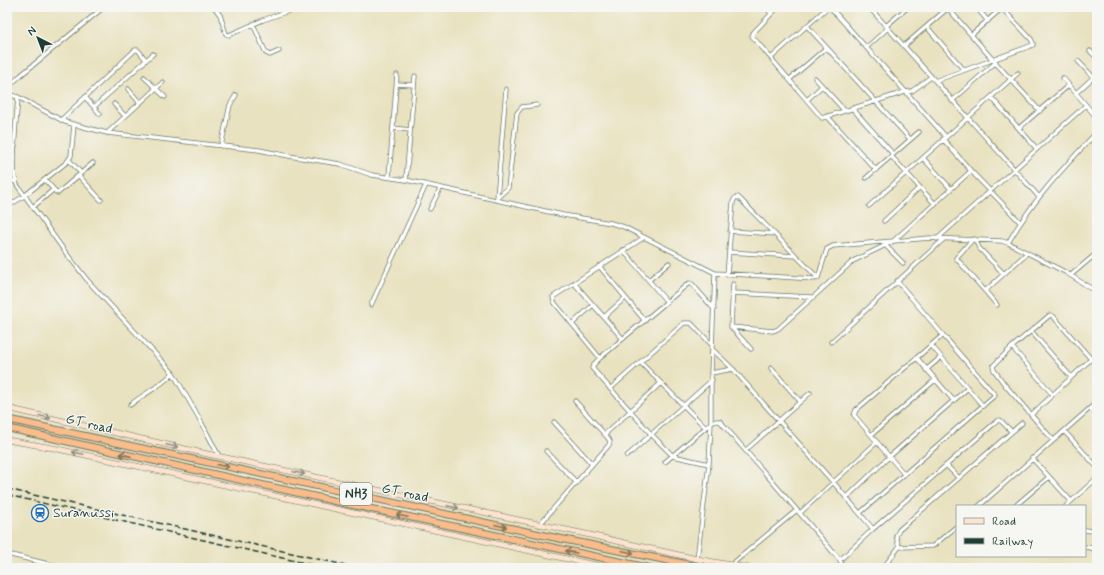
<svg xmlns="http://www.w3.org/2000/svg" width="1104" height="575" font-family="Mynerve,sans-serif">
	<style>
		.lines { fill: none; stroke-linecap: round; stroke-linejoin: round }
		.minor-casing { stroke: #667765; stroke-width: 5 }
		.secondary-casing { stroke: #667765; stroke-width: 6 }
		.trunk-casing { stroke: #667765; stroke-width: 8 }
		.minor { stroke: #fff; stroke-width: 3.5 }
		.secondary { stroke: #fde4d0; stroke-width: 5 }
		.trunk { stroke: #f9bc8a; stroke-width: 6 }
		.rail { stroke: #1f3d34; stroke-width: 1.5; stroke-dasharray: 6 3; stroke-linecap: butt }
		.oneway { stroke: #8e9082 }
		.oneway2 { stroke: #81765b }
		.labels { text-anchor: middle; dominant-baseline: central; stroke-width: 3; stroke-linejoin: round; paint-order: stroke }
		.shield { fill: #f6f6f2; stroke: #60746d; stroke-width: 1 }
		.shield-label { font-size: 13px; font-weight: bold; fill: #1f3d34 }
		.street-label { font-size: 14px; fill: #1f3d34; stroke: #f6f6f2 }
		.poi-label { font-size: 14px; fill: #1f3d34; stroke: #f6f6f2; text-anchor: start }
	</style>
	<rect width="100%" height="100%" fill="#f6f6f2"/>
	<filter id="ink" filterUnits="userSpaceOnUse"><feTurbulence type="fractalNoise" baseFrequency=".025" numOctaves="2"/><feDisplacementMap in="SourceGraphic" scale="8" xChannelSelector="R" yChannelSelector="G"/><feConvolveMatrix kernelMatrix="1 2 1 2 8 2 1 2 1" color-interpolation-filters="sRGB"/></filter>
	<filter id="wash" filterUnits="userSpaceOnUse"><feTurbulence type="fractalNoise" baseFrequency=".012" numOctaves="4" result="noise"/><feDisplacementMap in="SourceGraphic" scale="16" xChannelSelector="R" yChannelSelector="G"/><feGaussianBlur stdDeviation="0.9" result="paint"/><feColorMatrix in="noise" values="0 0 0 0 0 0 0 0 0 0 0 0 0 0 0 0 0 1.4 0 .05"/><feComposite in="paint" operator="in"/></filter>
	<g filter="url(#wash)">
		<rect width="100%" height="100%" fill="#e9e2c0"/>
	</g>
	<g filter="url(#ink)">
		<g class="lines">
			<g class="minor-casing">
				<path id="minor" d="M 214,7 L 220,15 L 226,34 L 229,35 L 263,20 L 300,7
					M 765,7 L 771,13
					M 778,7 L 753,33 L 752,36 L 822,118 L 905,92 L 912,91 L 931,77
					M 830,7 L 946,137
					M 869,7 L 1039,197
					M 947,7 L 993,60 L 1040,111
					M 976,7 L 988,21
					M 1017,8 L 1017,7
					M 253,24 L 266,53 L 270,55 L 279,51
					M 807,26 L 910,139
					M 886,26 L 908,7
					M 927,27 L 964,70
					M 971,35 L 1002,8
					M 904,46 L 948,8
					M 867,47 L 888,28
					M 1090,51 L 1097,58
					M 771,58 L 828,7
					M 1078,61 L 1093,77
					M 144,77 L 165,97
					M 815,78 L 844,110
					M 1063,78 L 1097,118
					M 790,79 L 826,48
					M 935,81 L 1033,45 L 1033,43 L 1031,39 L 1001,7
					M 397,84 L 414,85
					M 7,88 L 21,75 L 104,7
					M 128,89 L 140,103
					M 1076,93 L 1097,74
					M 7,94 L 18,97 L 65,122 L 107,133 L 259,150 L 289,156 L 340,164 L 372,175 L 406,180 L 563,215 L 611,223 L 624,227 L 715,273 L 814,279 L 818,278 L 827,249 L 833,246 L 930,238 L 1002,241 L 1008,243 L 1065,272 L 1097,292
					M 18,97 C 17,114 10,172 17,185 L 66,253 L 88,281 L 173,373 L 199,418 L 219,456
					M 85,97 L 100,114
					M 991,97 L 1037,149
					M 807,100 L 822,86
					M 952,101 L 996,62
					M 114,104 L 125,116
					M 94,107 L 153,54
					M 852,108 L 893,154
					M 827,116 L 876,170
					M 61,120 L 135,50 L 138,50 L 146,60
					M 393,128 L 410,130
					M 1019,128 L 1069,85
					M 107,133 L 163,82
					M 943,139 L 971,171 L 1020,222
					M 221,146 L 230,105 L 236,95
					M 7,150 L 15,146
					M 891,156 L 935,204
					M 923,158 L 951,189
					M 69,160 L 81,173
					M 79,176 L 101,200
					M 389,177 L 397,75
					M 866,178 L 919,132
					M 45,180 L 56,192 L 58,193 L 93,163
					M 406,180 L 415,76
					M 7,182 L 15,181
					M 497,198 L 508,188 L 517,113 L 522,107 L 537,105
					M 497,198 L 506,89
					M 869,206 L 1018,73
					M 7,207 L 24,196 L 67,162 L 71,156 L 74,125
					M 33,207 L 53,190
					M 430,209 L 440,189
					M 884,221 L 919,188
					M 730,231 L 775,234
					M 937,239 L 1086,105
					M 973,239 L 956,258 L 985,291 L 1027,253
					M 975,239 L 979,248 L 1004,274
					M 1008,243 C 1032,201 1064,167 1097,132
					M 885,245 L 903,263
					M 623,250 L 667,302
					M 729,252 L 796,256
					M 599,266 L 645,321
					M 727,275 L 733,202 L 735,198 L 738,197 L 818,278
					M 1071,275 L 1097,253
					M 649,280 L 669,263
					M 897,281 L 943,335 L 856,410 L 854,415 L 904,474
					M 574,283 L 623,339
					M 733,284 L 731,327 L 751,349
					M 985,291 L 997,305
					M 733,293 L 812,297
					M 371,305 L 426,185
					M 604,317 L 625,298
					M 572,324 L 593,305
					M 731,327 L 773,331 L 778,329 L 853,261 L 892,242 L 971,171
					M 1031,331 L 1071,377
					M 831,342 L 944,239
					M 931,345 L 983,406
					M 1012,347 L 1052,394
					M 712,349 L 733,369
					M 600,358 L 554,302 L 553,297 L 643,238
					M 917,358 L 954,401
					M 640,362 L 706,428
					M 771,368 L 800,401
					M 926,370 L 941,357
					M 711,373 L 733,369 L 833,482 L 873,529 L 840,560
					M 610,389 L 684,323 L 691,323 L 712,345
					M 130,405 C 145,393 160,387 173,373
					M 1091,408 L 1097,414
					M 1031,415 L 1091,359
					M 554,422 L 592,464
					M 1064,431 L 1097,467
					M 605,434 L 661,383
					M 871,435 L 935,380
					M 1053,440 L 1005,385 L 994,370 L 993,366 L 1012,347 L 1050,315 L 1053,316 L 1091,359 L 1097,362
					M 746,450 L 810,393
					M 546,451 L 577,483
					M 627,456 L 712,380
					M 1032,458 L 1071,501
					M 665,462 L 711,423 L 716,421 L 720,421 L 840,560 L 843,568
					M 709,464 L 673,456 L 651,434 L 592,368 L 594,364 L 600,358 L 689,283 L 692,284 L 714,309
					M 946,465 L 959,478
					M 847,497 L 889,457 L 968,388
					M 979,506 L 1097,402
					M 1015,506 L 1049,477
					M 1066,506 L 1097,478
					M 800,513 L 877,442
					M 860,513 L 995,395 L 943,335
					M 539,525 L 609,445 L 610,441 L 608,438 L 575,401
					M 873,529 L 997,421 L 1000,420 L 1011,431
					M 1085,530 L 1097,532
					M 1092,531 L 1097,526
					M 899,547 L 896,536 L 899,530 L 1022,423
					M 1085,547 L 1097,549
					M 7,554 L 65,568
					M 697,559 L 709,464 L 711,423 L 711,373 L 715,273
					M 731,565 L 797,510
					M 883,568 L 899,547 L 933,546 L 957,526"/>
			</g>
			<g class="secondary-casing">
				<path id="secondary" d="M 7,408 L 203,453 L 581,533 L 697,559 L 749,568
					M 7,440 L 53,448 L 609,568"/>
			</g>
			<g class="trunk-casing">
				<path id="trunk" d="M 7,419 L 552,537 L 705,568
					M 7,428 L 348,504 L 650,568"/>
			</g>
			<use href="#minor" class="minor"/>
			<use href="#secondary" class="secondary"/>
			<use href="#trunk" class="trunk"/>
			<path class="rail" d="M 7,489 L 358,568
				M 7,495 L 326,568"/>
		</g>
		<defs><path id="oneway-shaft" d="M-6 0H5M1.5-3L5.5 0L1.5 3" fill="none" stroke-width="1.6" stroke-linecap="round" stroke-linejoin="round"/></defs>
		<g class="oneway">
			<use href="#oneway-shaft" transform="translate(45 417) rotate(14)"/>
			<use href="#oneway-shaft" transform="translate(172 446) rotate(12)"/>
			<use href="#oneway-shaft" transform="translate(78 453) rotate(-168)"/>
			<use href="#oneway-shaft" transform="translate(299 473) rotate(12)"/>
			<use href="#oneway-shaft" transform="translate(453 507) rotate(12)"/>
		</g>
		<g class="oneway2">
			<use href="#oneway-shaft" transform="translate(125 455) rotate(-167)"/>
			<use href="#oneway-shaft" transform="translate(223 466) rotate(12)"/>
			<use href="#oneway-shaft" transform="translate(402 516) rotate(-168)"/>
			<use href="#oneway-shaft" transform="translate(501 526) rotate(12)"/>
			<use href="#oneway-shaft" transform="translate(571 552) rotate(-169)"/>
			<use href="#oneway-shaft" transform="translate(628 552) rotate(12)"/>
		</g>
	</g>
	<defs>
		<g id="station-ring" transform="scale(0.9)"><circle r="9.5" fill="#f6f6f2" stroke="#1f6fb2" stroke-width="1.5"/><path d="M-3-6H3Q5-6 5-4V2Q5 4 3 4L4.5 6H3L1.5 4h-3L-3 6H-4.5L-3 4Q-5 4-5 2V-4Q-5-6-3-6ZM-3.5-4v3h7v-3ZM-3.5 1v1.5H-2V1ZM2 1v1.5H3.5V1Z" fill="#1f6fb2"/></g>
	</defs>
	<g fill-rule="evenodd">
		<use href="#station-ring" x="40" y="513"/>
	</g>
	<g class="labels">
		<rect class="shield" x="340" y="483" width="32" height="22" rx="3"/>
		<g class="shield-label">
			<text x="356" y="494">NH3</text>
		</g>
		<g class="street-label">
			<text transform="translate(89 424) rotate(13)">GT road</text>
			<text transform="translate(405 493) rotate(12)">GT road</text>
		</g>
		<g class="poi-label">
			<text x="53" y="513">Suranussi</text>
		</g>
	</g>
	<rect width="1104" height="575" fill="none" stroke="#f6f6f2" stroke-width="24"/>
	<rect x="956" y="505" width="130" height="52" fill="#f6f6f2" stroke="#a0aca6"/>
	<rect x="964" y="518" width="20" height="6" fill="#fde4d0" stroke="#a0aca6"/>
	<text x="992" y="525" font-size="12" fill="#1f3d34">Road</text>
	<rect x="964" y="538" width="20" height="6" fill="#1f3d34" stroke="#a0aca6"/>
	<text x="992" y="545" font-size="12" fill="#1f3d34">Railway</text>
	<g transform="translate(38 38) rotate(318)" stroke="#f6f6f2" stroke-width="3" paint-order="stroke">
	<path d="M0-3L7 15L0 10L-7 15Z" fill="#1f3d34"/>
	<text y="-6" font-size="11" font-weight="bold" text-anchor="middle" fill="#1f3d34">N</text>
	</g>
</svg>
